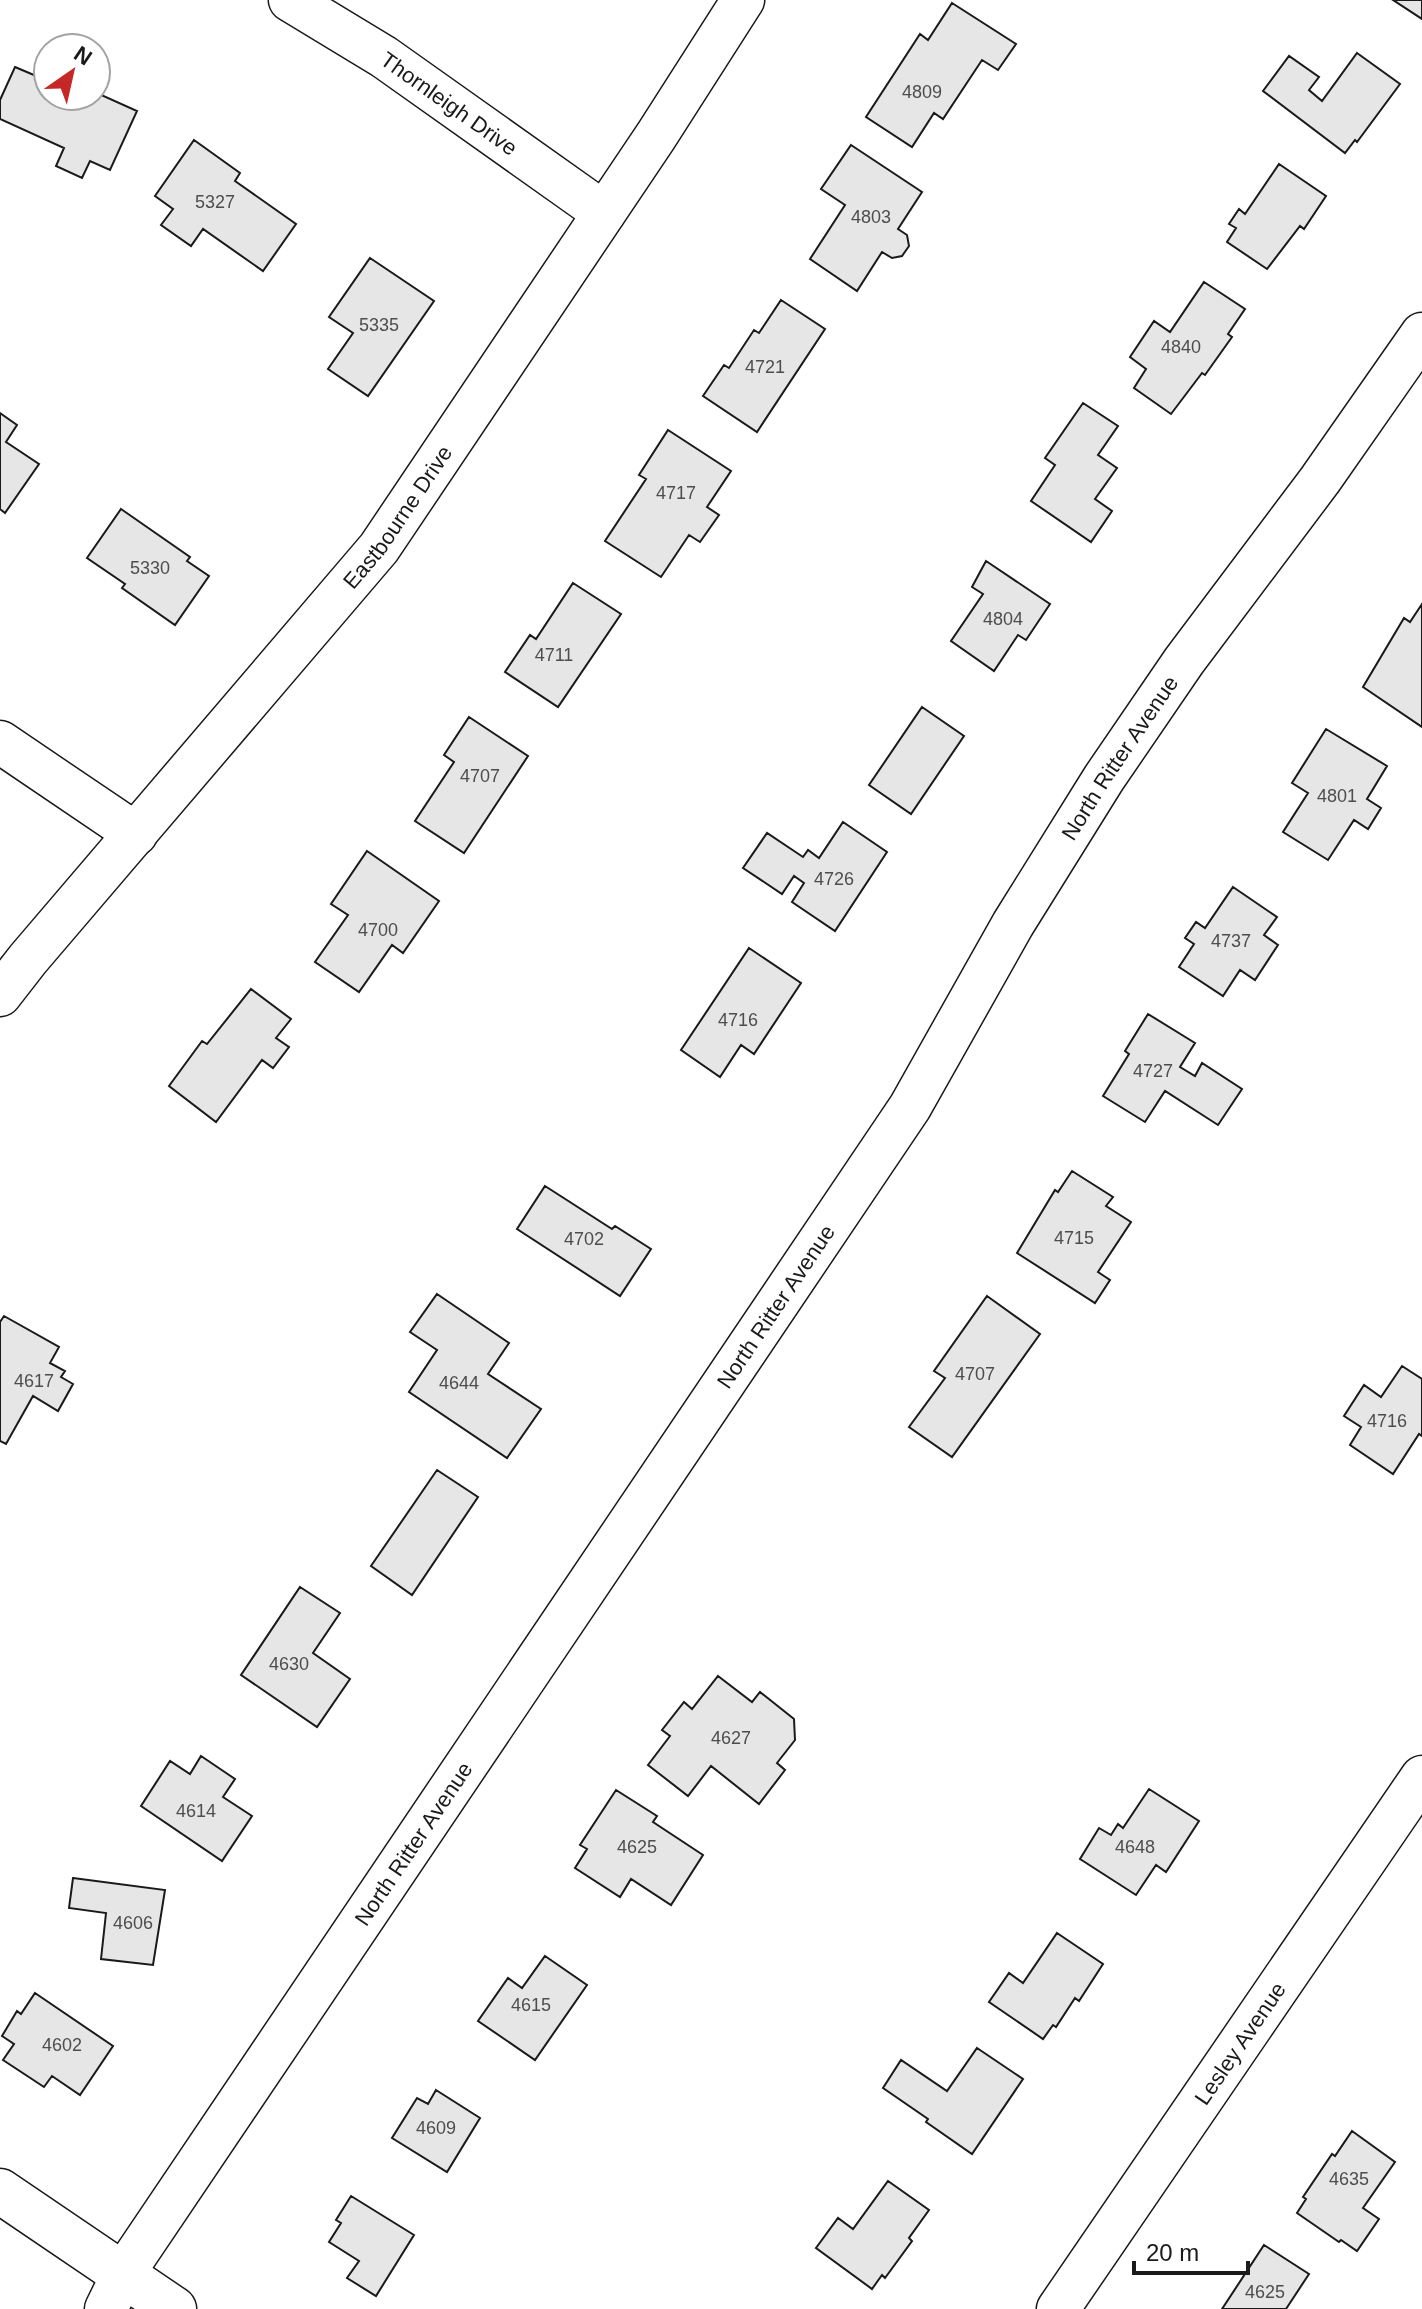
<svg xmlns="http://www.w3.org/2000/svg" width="1422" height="2309" font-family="Arial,sans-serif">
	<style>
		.building { fill: #e6e6e6; stroke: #1a1a1a; stroke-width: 2 }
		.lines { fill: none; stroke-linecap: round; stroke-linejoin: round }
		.minor-casing { stroke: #1a1a1a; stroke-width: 45 }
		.major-casing { stroke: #1a1a1a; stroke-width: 47 }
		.minor { stroke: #fff; stroke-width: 42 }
		.major { stroke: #fff; stroke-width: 44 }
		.labels { text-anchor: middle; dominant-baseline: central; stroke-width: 6; stroke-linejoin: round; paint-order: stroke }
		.number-label { font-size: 18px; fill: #4d4d4d }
		.street-label { font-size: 22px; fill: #1a1a1a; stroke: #fff }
	</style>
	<rect width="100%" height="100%" fill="#fff"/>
	<path class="building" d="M 1393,0 L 1422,0 L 1422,19 Z
		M 952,3 L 1016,44 L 998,70 L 982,60 L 943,119 L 934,113 L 912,147 L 866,117 L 920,34 L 928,40 Z
		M 1357,53 L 1400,84 L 1357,142 L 1355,140 L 1345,153 L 1263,91 L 1289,56 L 1319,77 L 1309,90 L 1322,101 Z
		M 15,67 L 48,81 L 48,96 L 95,97 L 97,93 L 137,111 L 110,170 L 90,161 L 82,178 L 56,166 L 64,148 L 0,119 L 0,100 Z
		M 194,140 L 240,173 L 235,181 L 296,224 L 263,271 L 203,229 L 191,246 L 161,225 L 173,209 L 155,196 Z
		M 851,145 L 922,192 L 898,229 L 907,235 L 909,246 L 902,256 L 892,258 L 882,252 L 857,291 L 810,259 L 845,205 L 821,189 Z
		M 1279,164 L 1326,196 L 1304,229 L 1300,226 L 1267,269 L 1227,242 L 1236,228 L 1229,224 L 1239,209 L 1245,214 Z
		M 370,258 L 434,301 L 368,396 L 328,369 L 353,333 L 329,317 Z
		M 1204,282 L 1245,309 L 1228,334 L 1232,337 L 1205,375 L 1202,373 L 1171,414 L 1134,388 L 1146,369 L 1130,357 L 1154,321 L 1170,332 Z
		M 781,300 L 825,329 L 757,432 L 703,396 L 724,365 L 729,368 L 754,330 L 759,333 Z
		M 1083,403 L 1118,426 L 1098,455 L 1117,468 L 1095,499 L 1112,511 L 1091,542 L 1031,501 L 1055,465 L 1045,458 Z
		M 0,413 L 17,425 L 6,442 L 39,464 L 5,513 L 0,509 Z
		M 668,430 L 731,471 L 707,507 L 719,515 L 700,542 L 689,535 L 661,577 L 605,541 L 646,479 L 639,475 Z
		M 121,509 L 190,557 L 187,561 L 209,576 L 175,625 L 122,588 L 125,584 L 87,558 Z
		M 986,561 L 1050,604 L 1026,640 L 1018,635 L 994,671 L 951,641 L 983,594 L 972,587 Z
		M 573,583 L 621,614 L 558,707 L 505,672 L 530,635 L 536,639 Z
		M 1422,604 L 1422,727 L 1363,687 L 1404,618 L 1410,622 Z
		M 922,707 L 964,736 L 911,814 L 869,785 Z
		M 469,717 L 528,756 L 464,853 L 415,821 L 454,762 L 444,755 Z
		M 1326,729 L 1387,766 L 1367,799 L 1381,808 L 1368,829 L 1354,820 L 1328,860 L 1283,832 L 1308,793 L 1292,783 Z
		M 843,822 L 887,852 L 835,931 L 792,902 L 804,883 L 794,876 L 782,894 L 743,868 L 767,833 L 803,857 L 808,850 L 819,858 Z
		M 367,851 L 439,901 L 403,953 L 392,945 L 359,992 L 315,962 L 348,915 L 331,904 Z
		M 1233,887 L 1277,917 L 1264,935 L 1278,945 L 1255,980 L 1240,970 L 1223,996 L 1179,967 L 1194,944 L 1185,938 L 1196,922 L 1205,928 Z
		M 749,948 L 801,983 L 754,1054 L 741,1045 L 720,1077 L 681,1050 Z
		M 251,989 L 291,1019 L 276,1038 L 289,1047 L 273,1068 L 262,1060 L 216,1122 L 169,1086 L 202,1041 L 207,1044 Z
		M 1148,1014 L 1195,1043 L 1180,1067 L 1195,1076 L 1202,1063 L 1242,1089 L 1218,1125 L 1165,1091 L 1145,1122 L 1103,1096 L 1129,1054 L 1125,1051 Z
		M 1072,1171 L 1113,1197 L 1106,1206 L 1131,1222 L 1098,1272 L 1110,1280 L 1095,1303 L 1017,1253 L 1055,1190 L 1058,1192 Z
		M 545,1186 L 612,1229 L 615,1226 L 651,1249 L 620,1296 L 517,1229 Z
		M 437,1294 L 509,1343 L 488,1374 L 541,1409 L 507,1458 L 409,1392 L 437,1350 L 410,1332 Z
		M 987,1296 L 1040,1334 L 952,1457 L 909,1427 L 945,1378 L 934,1371 Z
		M 4,1316 L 59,1347 L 50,1363 L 65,1371 L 61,1377 L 73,1384 L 58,1411 L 33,1396 L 6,1444 L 0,1441 L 0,1322 Z
		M 1402,1366 L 1422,1379 L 1422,1436 L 1419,1434 L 1393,1474 L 1350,1445 L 1361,1427 L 1344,1416 L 1364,1385 L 1381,1397 Z
		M 437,1470 L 478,1497 L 412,1595 L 371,1566 Z
		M 300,1587 L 340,1613 L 313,1653 L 350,1679 L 317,1727 L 241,1675 Z
		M 718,1676 L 752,1702 L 760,1692 L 794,1719 L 795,1740 L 777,1763 L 785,1770 L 759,1804 L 711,1766 L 688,1796 L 648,1765 L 670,1736 L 662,1730 L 684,1702 L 692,1709 Z
		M 201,1756 L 235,1779 L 223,1797 L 252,1816 L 222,1861 L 141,1806 L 170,1761 L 190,1774 Z
		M 1149,1789 L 1199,1821 L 1166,1872 L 1156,1865 L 1136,1895 L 1080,1859 L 1099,1828 L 1111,1835 L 1118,1824 L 1123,1828 Z
		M 616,1790 L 657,1816 L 653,1822 L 703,1855 L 671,1905 L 631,1879 L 620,1897 L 575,1868 L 587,1849 L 580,1845 Z
		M 73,1878 L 165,1890 L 153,1965 L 101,1959 L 106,1913 L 69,1908 Z
		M 1057,1933 L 1103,1964 L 1079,2001 L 1075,1998 L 1056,2027 L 1053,2025 L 1043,2039 L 989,2002 L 1009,1973 L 1023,1983 Z
		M 545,1956 L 587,1985 L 535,2060 L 478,2021 L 508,1978 L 522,1988 Z
		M 35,1993 L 113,2046 L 80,2095 L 52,2076 L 44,2087 L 3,2060 L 14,2044 L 2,2036 L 17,2011 L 21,2014 Z
		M 977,2048 L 1023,2079 L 972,2154 L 926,2122 L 928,2119 L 883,2088 L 901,2060 L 947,2091 Z
		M 436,2090 L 480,2118 L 447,2172 L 392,2138 L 417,2098 L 428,2104 Z
		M 1352,2131 L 1395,2162 L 1363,2208 L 1379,2219 L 1357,2251 L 1341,2240 L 1339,2242 L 1297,2213 L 1306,2199 L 1303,2197 L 1332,2154 L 1335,2156 Z
		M 888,2181 L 929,2210 L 909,2238 L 912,2241 L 885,2278 L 882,2275 L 872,2289 L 816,2248 L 838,2218 L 853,2229 Z
		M 351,2196 L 414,2235 L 376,2296 L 347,2278 L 359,2261 L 329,2242 L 341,2223 L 336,2220 Z
		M 1264,2245 L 1309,2274 L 1286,2309 L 1222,2309 Z"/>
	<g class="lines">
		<g class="minor-casing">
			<g id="minor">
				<path id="s1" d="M 290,0 L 384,57 L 604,213"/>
				<path d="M 0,742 L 136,834"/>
				<path id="s2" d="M 0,995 L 28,959 L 379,548 L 656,136 L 743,0"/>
				<path id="s3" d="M 106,2309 L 123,2274 L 910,1107 L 1013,924 L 1104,778 L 1184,661 L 1320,480 L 1422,334"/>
				<path id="s4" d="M 1058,2309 L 1422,1777"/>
			</g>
		</g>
		<g class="major-casing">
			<path id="major" d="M 0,2191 L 174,2309"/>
		</g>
		<use href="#minor" class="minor"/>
		<use href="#major" class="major"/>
	</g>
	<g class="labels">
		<g class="number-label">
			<text x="922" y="92">4809</text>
			<text x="215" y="202">5327</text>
			<text x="871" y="217">4803</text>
			<text x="379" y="325">5335</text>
			<text x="1181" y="347">4840</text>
			<text x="765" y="367">4721</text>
			<text x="676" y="493">4717</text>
			<text x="150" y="568">5330</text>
			<text x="1003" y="619">4804</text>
			<text x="554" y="655">4711</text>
			<text x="480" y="776">4707</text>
			<text x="1337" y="796">4801</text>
			<text x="834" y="879">4726</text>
			<text x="378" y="930">4700</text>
			<text x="1231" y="941">4737</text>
			<text x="738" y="1020">4716</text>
			<text x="1153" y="1071">4727</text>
			<text x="1074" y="1238">4715</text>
			<text x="584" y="1239">4702</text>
			<text x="975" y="1374">4707</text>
			<text x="34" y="1381">4617</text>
			<text x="459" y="1383">4644</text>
			<text x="1387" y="1421">4716</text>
			<text x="289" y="1664">4630</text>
			<text x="731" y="1738">4627</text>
			<text x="196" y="1811">4614</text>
			<text x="637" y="1847">4625</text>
			<text x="1135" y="1847">4648</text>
			<text x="133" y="1923">4606</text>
			<text x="531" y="2005">4615</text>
			<text x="62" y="2045">4602</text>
			<text x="436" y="2128">4609</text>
			<text x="1349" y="2179">4635</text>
			<text x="1265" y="2292">4625</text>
		</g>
		<g class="street-label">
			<text stroke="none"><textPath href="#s1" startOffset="190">Thornleigh Drive</textPath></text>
			<text stroke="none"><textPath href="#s2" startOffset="622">Eastbourne Drive</textPath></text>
			<text stroke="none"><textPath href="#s3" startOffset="1854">North Ritter Avenue</textPath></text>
			<text stroke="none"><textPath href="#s3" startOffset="1206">North Ritter Avenue</textPath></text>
			<text stroke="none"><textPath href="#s3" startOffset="558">North Ritter Avenue</textPath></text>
			<text stroke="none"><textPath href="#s4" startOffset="322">Lesley Avenue</textPath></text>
		</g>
	</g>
	<g transform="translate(72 72) rotate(34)"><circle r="38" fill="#ffffff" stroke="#a3a3a3" stroke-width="2"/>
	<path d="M0-6L14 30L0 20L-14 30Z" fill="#c62828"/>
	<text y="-12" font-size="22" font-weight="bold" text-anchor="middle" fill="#1a1a1a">N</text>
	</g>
	<path d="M1134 2261v12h114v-12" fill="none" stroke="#1a1a1a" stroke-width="4"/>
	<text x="1146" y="2261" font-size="24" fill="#1a1a1a" stroke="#ffffff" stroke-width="6" paint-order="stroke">20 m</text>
</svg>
